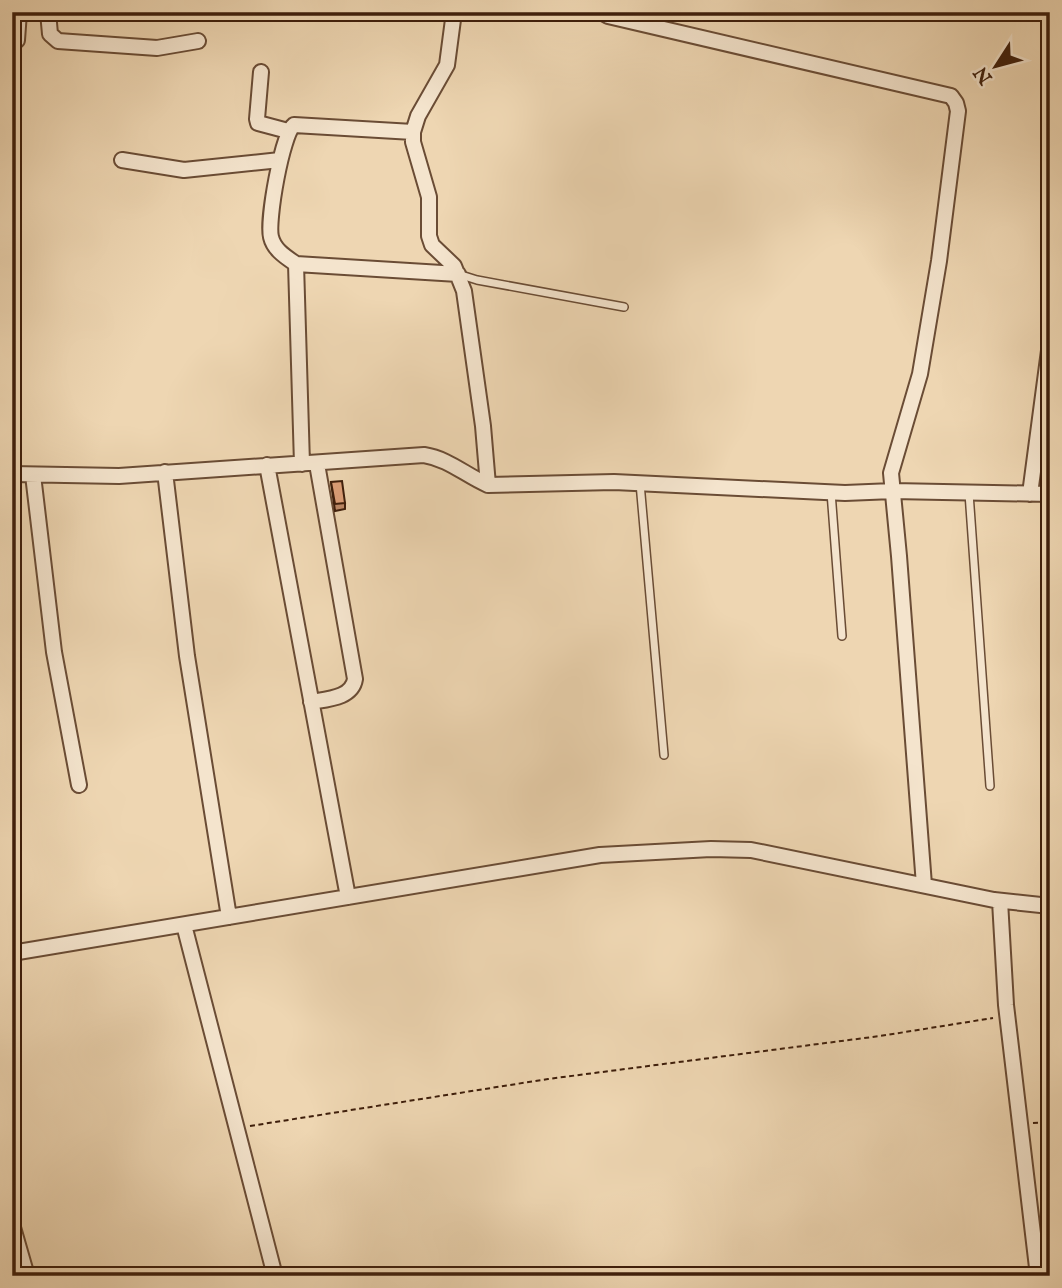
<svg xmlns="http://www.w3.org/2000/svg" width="1062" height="1288" font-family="'IM FELL English',serif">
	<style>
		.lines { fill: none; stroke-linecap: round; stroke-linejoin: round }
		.lane-casing { stroke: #6a4c35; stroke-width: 10 }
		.street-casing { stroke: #6a4c35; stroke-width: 18 }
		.path { stroke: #3e1e0b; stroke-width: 2; stroke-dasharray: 5 3.5; stroke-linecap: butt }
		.lane { stroke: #f4e4cd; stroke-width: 7 }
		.street { stroke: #f4e4cd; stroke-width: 14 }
		.wall { fill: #be8967; stroke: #3e1e0b; stroke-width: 2 }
		.building { fill: #dd9f78; stroke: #3e1e0b; stroke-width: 2 }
	</style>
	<rect width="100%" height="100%" fill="#eed6b2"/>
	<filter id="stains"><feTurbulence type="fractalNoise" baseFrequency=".00286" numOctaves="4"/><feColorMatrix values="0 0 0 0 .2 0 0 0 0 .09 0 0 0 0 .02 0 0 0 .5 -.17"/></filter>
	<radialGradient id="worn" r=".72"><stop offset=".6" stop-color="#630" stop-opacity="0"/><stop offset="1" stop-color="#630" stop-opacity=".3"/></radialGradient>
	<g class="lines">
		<g class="lane-casing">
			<path id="lane" d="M 458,274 L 477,280 L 624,307
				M 640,483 L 664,755
				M 831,492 L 842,636
				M 969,493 L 990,786"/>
		</g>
		<g class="street-casing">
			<path id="street" d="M 48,12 L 50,34 L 58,41 L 157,48 L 198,41
				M 454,12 L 447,65 L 418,116 L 413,132 L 413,142 L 429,197 L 429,236 L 432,245 L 454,266 L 464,291 L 483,426 L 488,485
				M 601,12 L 608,16 L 951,96 L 956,103 L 958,111 L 939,261 L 920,374 L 891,473 L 899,556 L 924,885
				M 12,42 L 17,40 L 19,12
				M 261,72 L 257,119 L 258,123 L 288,131
				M 413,132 L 294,125 C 282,134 267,221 271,237 C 274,250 286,257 296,264 L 458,274
				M 122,160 L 184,170 L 280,160
				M 296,264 L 302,464
				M 267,465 L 348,897
				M 165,472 L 187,656 L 229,917
				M 12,474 L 119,476 L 424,455 C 449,459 465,475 488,485 L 614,482 L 845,493 L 893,491 L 1050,494
				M 33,475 L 54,652 L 79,785
				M 1030,494 L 1050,343
				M 311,702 C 328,699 352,698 355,679 L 317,464
				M 1000,901 L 1006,1005 L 1038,1276
				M 184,925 L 275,1276
				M 12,953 L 600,855 L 711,849 L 751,850 L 994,900 L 1050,906
				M 12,1224 L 27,1276"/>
		</g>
		<path class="path" d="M 1033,1123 L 1050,1122
			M 250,1126 L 548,1079 L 880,1036 L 993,1018"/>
		<use href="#lane" class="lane"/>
		<use href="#street" class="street"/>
	</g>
	<path class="wall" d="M 331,482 L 345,503 L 345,509 L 335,511 Z"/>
	<path class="building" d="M 342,481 L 345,503 L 335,504 L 331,482 Z"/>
	<rect width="1062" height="1288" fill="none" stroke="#eed6b2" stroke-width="42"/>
	<rect x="14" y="14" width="1034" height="1260" fill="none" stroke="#3e1e0b" stroke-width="3.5"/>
	<rect x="21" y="21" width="1020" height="1246" fill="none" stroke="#3e1e0b" stroke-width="2"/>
	<g transform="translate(996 66) rotate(234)" stroke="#f4e4cd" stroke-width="5" paint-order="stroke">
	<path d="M0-5L12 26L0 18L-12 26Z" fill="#3e1e0b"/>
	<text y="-10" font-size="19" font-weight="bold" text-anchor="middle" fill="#3e1e0b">N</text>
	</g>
	<rect width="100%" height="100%" filter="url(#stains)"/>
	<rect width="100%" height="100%" fill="url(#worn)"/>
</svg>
